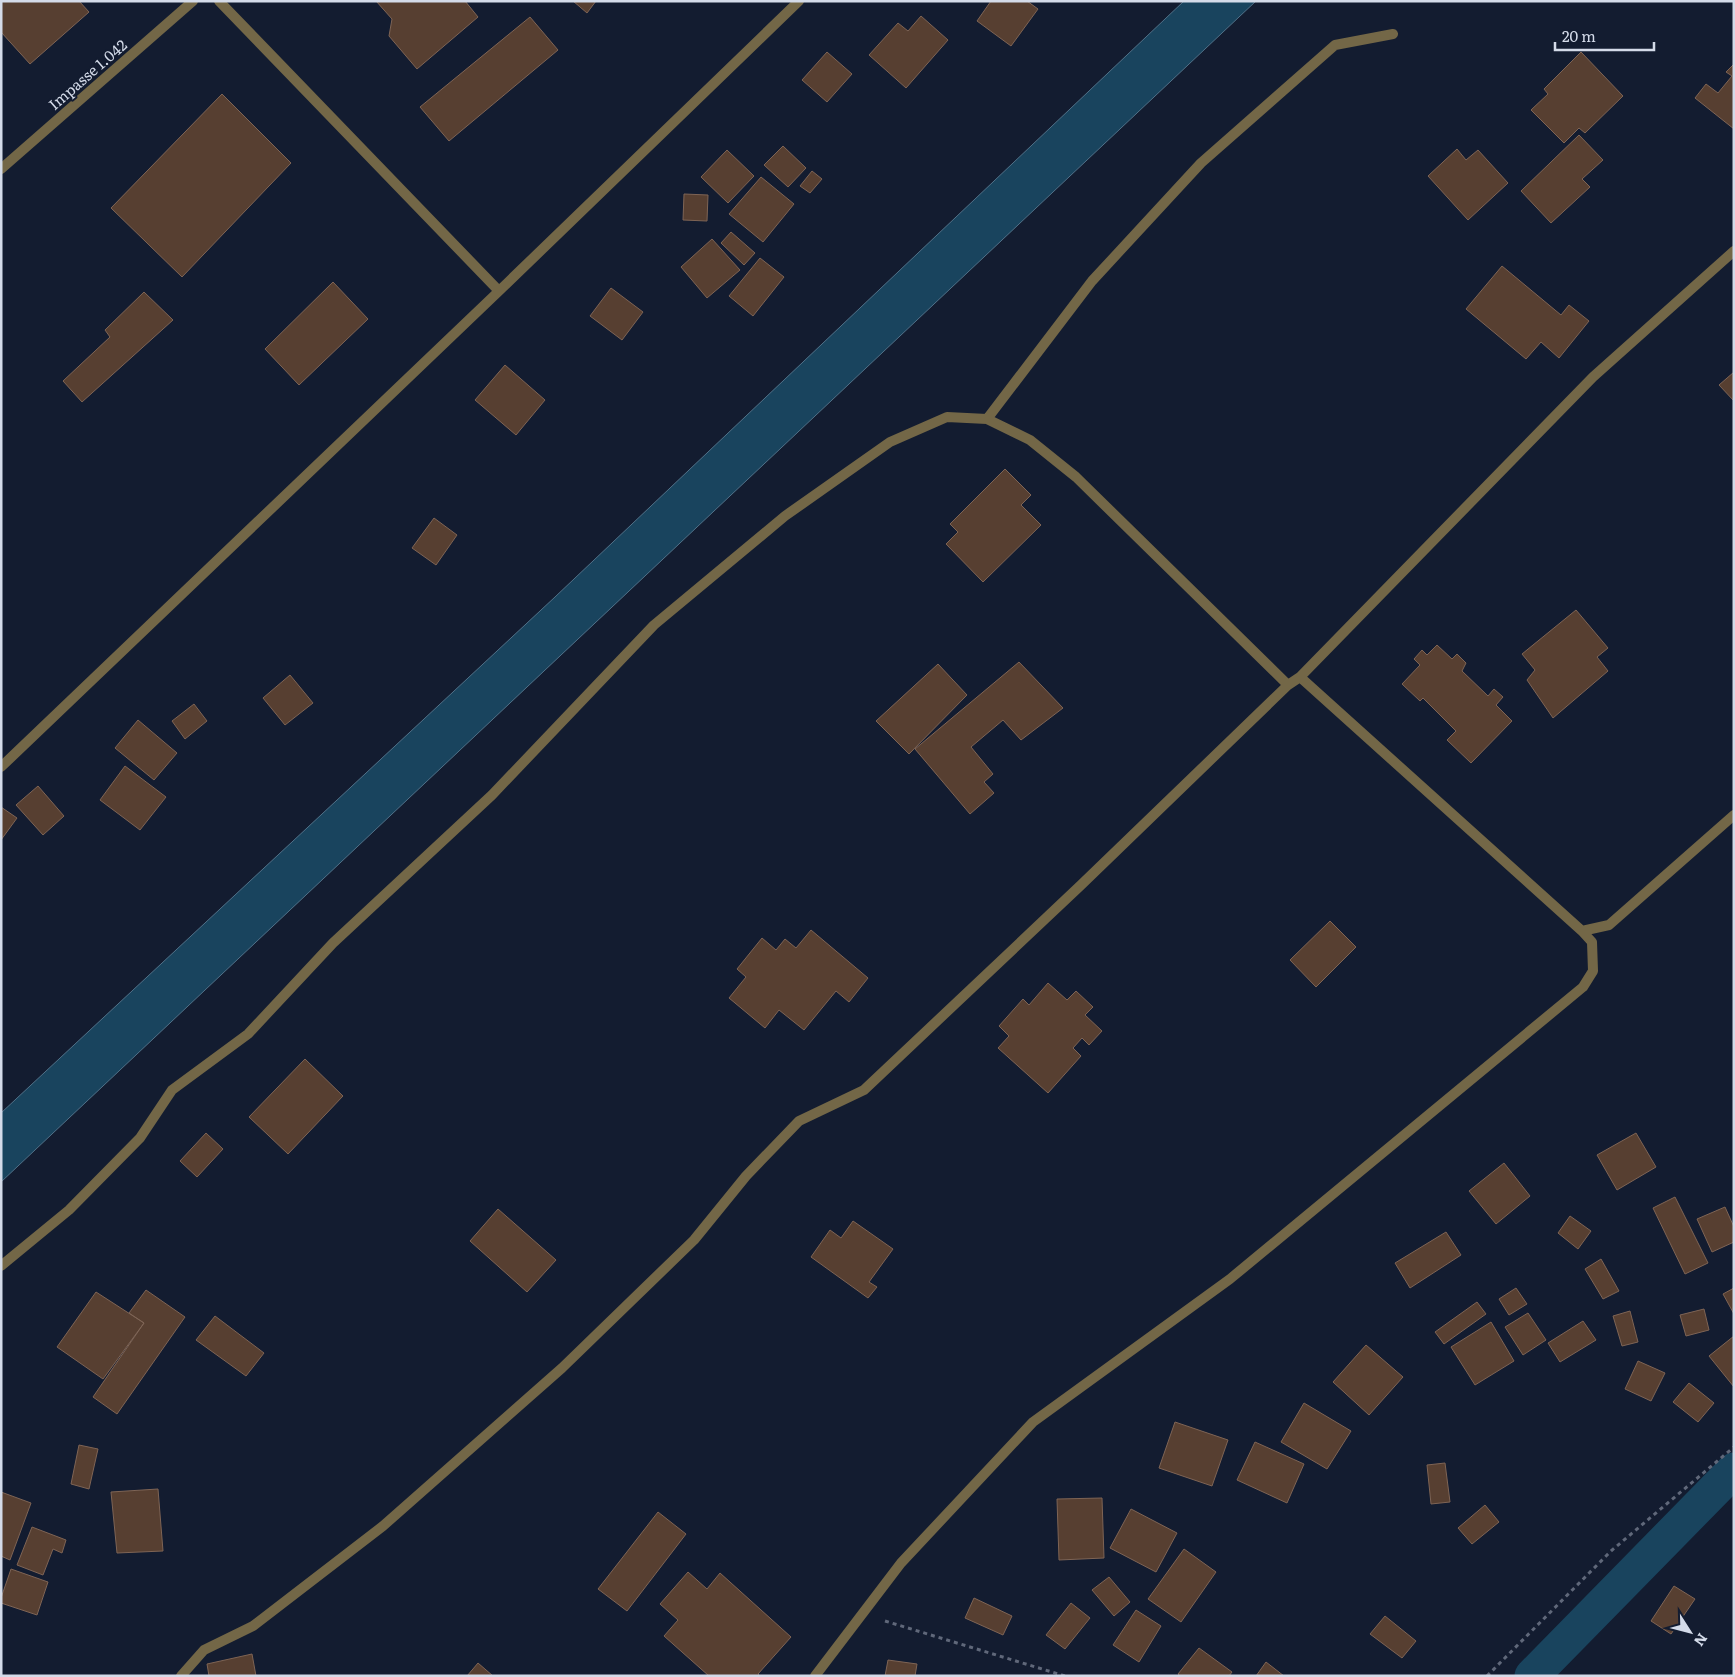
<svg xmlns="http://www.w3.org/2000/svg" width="1735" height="1677" font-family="Literata,serif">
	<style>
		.water { fill: #19445e; stroke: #517188 }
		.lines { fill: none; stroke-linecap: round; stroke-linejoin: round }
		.canal { stroke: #19445e; stroke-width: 35 }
		.building { fill: #573f31; stroke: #7e6455 }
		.path { stroke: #60687a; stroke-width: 3; stroke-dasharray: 4 4; stroke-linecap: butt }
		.street { stroke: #736747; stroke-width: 10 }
		.labels { text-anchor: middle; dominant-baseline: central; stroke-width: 4; stroke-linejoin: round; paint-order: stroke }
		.street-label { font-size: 15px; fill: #d4dbe9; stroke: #131c30 }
	</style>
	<rect width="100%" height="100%" fill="#131c30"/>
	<path class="water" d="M 1184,1 L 1256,1 L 1,1182 L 1,1113 L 555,597 Z"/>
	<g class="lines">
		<path class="canal" d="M 1532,1676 L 1734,1470"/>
	</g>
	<path class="building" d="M 1,1 L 79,1 L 89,12 L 30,64 L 1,32 Z
		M 376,1 L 465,1 L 478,17 L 417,69 L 389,36 L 392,19 Z
		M 573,1 L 596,1 L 587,13 Z
		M 991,1 L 1027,1 L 1038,9 L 1011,46 L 977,21 Z
		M 921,16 L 948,40 L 906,88 L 869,55 L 898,23 L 908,31 Z
		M 530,17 L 558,50 L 449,141 L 420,107 Z
		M 827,52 L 852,74 L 827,102 L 802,80 Z
		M 1581,52 L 1623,96 L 1585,133 L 1579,128 L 1564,143 L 1531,110 L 1548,94 L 1544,89 Z
		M 1734,64 L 1734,129 L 1695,98 L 1706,84 L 1718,93 L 1732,76 L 1726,72 Z
		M 222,94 L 291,163 L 182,277 L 111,208 Z
		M 1579,135 L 1603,160 L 1582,179 L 1590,187 L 1551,223 L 1521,191 Z
		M 783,146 L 806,168 L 788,187 L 764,165 Z
		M 1457,149 L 1466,160 L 1478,150 L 1508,183 L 1468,220 L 1428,176 Z
		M 727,150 L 754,176 L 728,203 L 701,177 Z
		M 812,171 L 822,179 L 810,193 L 800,186 Z
		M 761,177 L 794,204 L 763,242 L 729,214 Z
		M 684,194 L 708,195 L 707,221 L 683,220 Z
		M 731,232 L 755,253 L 744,265 L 721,243 Z
		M 712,239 L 740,270 L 707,298 L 681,267 Z
		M 760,258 L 784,277 L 753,316 L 729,296 Z
		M 1502,266 L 1561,315 L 1569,305 L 1589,321 L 1559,358 L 1541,342 L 1526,359 L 1466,309 Z
		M 333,282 L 368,319 L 299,385 L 265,349 Z
		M 611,288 L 643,312 L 622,340 L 590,316 Z
		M 144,292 L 173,320 L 82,402 L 63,381 L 110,337 L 105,330 Z
		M 505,365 L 545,400 L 516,435 L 475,400 Z
		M 1734,372 L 1734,401 L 1719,385 Z
		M 1005,469 L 1031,495 L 1021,505 L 1041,525 L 983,582 L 946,544 L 958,532 L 950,524 Z
		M 434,518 L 457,535 L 436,565 L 412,548 Z
		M 1576,610 L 1608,648 L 1597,657 L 1608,671 L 1553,718 L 1527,680 L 1535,670 L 1522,654 Z
		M 1437,645 L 1452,659 L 1457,654 L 1466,663 L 1462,671 L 1488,696 L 1494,689 L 1503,697 L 1496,705 L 1512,721 L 1471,763 L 1447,740 L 1456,731 L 1423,698 L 1420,701 L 1402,684 L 1420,665 L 1414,659 L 1422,650 L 1427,655 Z
		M 1019,662 L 1063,708 L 1021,740 L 1003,720 L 971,747 L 993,774 L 984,782 L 994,793 L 970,814 L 915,749 Z
		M 938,664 L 967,695 L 909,754 L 876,721 Z
		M 290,675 L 313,703 L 285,725 L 263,698 Z
		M 194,704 L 207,721 L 185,739 L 172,721 Z
		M 138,720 L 177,753 L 154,780 L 115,748 Z
		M 125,766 L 166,797 L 140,830 L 100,800 Z
		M 38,786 L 64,816 L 43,835 L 16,805 Z
		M 1,807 L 17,818 L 1,840 Z
		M 1330,921 L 1356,947 L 1316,987 L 1290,960 Z
		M 811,930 L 868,978 L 849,1002 L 836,991 L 804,1030 L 779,1010 L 765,1028 L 729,998 L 746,977 L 737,969 L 762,938 L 776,950 L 785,939 L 796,948 Z
		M 1048,983 L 1067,1000 L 1076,991 L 1093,1007 L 1085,1015 L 1102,1031 L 1089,1045 L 1082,1038 L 1073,1048 L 1081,1056 L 1048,1093 L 998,1048 L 1009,1036 L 999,1026 L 1023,999 L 1029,1005 Z
		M 305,1059 L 343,1096 L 288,1154 L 249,1117 Z
		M 206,1133 L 223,1149 L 197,1177 L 180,1161 Z
		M 1636,1133 L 1656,1167 L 1617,1190 L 1597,1155 Z
		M 1504,1163 L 1530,1196 L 1496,1224 L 1469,1191 Z
		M 1675,1197 L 1708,1263 L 1685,1274 L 1653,1208 Z
		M 1725,1207 L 1734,1227 L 1734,1242 L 1712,1252 L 1697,1219 Z
		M 498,1209 L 556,1260 L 527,1292 L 470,1241 Z
		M 1570,1216 L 1591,1231 L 1578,1249 L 1558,1233 Z
		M 853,1221 L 893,1249 L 869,1282 L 877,1287 L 868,1298 L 811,1257 L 830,1230 L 841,1238 Z
		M 1446,1232 L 1461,1255 L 1410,1288 L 1395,1263 Z
		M 1601,1259 L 1619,1291 L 1603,1299 L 1585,1269 Z
		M 1516,1288 L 1527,1304 L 1509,1315 L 1499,1299 Z
		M 1734,1288 L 1734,1314 L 1723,1294 Z
		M 146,1290 L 185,1317 L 117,1414 L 93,1397 L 144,1323 L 129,1313 Z
		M 96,1292 L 144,1323 L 103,1379 L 57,1347 Z
		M 1477,1302 L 1486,1314 L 1444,1344 L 1435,1332 Z
		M 1704,1309 L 1709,1330 L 1686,1336 L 1680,1315 Z
		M 1630,1311 L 1638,1342 L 1622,1346 L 1613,1316 Z
		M 1528,1313 L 1546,1340 L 1523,1355 L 1505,1327 Z
		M 215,1316 L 264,1353 L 246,1376 L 196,1340 Z
		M 1583,1321 L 1596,1340 L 1560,1362 L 1548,1343 Z
		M 1491,1322 L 1514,1361 L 1475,1385 L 1451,1347 Z
		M 1734,1336 L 1734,1387 L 1709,1356 Z
		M 1366,1345 L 1403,1377 L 1369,1415 L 1333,1382 Z
		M 1638,1361 L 1665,1373 L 1651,1401 L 1625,1389 Z
		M 1689,1383 L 1714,1403 L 1698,1422 L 1673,1402 Z
		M 1304,1403 L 1351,1431 L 1327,1469 L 1281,1442 Z
		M 1175,1422 L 1228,1440 L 1212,1486 L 1159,1468 Z
		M 1255,1442 L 1304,1464 L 1287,1503 L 1237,1480 Z
		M 79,1445 L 98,1449 L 89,1489 L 71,1484 Z
		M 1445,1463 L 1450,1502 L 1431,1504 L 1427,1465 Z
		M 158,1489 L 163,1551 L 117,1553 L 111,1492 Z
		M 1,1492 L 31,1503 L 10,1560 L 1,1556 Z
		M 1102,1498 L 1104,1558 L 1059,1560 L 1057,1499 Z
		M 1485,1505 L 1499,1522 L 1472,1544 L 1458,1528 Z
		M 1131,1509 L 1177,1533 L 1156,1572 L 1110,1548 Z
		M 658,1512 L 686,1534 L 627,1611 L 598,1589 Z
		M 32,1527 L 66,1540 L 62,1553 L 53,1549 L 43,1575 L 17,1565 Z
		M 1184,1549 L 1216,1572 L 1181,1622 L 1148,1599 Z
		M 11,1569 L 48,1582 L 37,1615 L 1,1603 L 1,1598 Z
		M 688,1572 L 707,1589 L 720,1573 L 791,1637 L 758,1674 L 760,1676 L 709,1676 L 664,1636 L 678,1620 L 660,1604 Z
		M 1109,1577 L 1130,1602 L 1114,1616 L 1092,1590 Z
		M 1674,1586 L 1695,1599 L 1671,1634 L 1651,1621 Z
		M 974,1598 L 1012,1616 L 1003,1635 L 965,1618 Z
		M 1071,1603 L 1090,1618 L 1065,1649 L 1046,1635 Z
		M 1136,1610 L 1161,1626 L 1139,1662 L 1113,1645 Z
		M 1385,1616 L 1416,1641 L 1402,1658 L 1370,1634 Z
		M 1199,1648 L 1232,1672 L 1229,1676 L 1180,1676 L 1178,1674 Z
		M 252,1654 L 256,1676 L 209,1676 L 207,1664 Z
		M 888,1660 L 917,1664 L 915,1676 L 885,1676 Z
		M 1266,1662 L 1284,1676 L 1256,1676 Z
		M 478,1663 L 493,1676 L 467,1676 Z"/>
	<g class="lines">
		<path class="path" d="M 885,1621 L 1065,1676
			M 1487,1676 L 1611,1551 L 1734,1447"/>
		<path class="street" d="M 219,1 L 499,291
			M 1,169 L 193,1
			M 987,419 L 1092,281 L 1201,163 L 1335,45 L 1393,34
			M 1300,677 L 1582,931 L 1609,925 L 1734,815
			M 1,767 L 499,291 L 799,1
			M 1,1266 L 69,1210 L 140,1138 L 172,1090 L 248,1034 L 333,943 L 492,795 L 654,625 L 785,516 L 890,442 L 947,417 L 987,419 L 1030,440 L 1076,477 L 1288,685
			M 181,1676 L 204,1650 L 253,1626 L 383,1526 L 562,1368 L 694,1240 L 746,1176 L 799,1121 L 864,1090 L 1081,885 L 1288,685 L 1300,677 L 1593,377 L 1734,251
			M 815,1676 L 901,1563 L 1033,1422 L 1230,1279 L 1583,987 L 1593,971 L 1592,942 L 1582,931"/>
	</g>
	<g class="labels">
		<g class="street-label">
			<text transform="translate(87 74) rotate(-41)">Impasse 1.042</text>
		</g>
	</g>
	<rect width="1735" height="1677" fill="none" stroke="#d4dbe9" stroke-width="5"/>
	<g transform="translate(1690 1632) rotate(126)" stroke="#131c30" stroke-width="4" paint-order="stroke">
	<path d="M0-4L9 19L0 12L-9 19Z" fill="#d4dbe9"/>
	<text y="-8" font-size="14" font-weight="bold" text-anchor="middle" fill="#d4dbe9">N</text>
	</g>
	<path d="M1555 42v8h99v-8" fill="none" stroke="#d4dbe9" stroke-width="2.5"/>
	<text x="1562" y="42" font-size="15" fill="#d4dbe9" stroke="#131c30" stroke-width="4" paint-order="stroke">20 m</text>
</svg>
